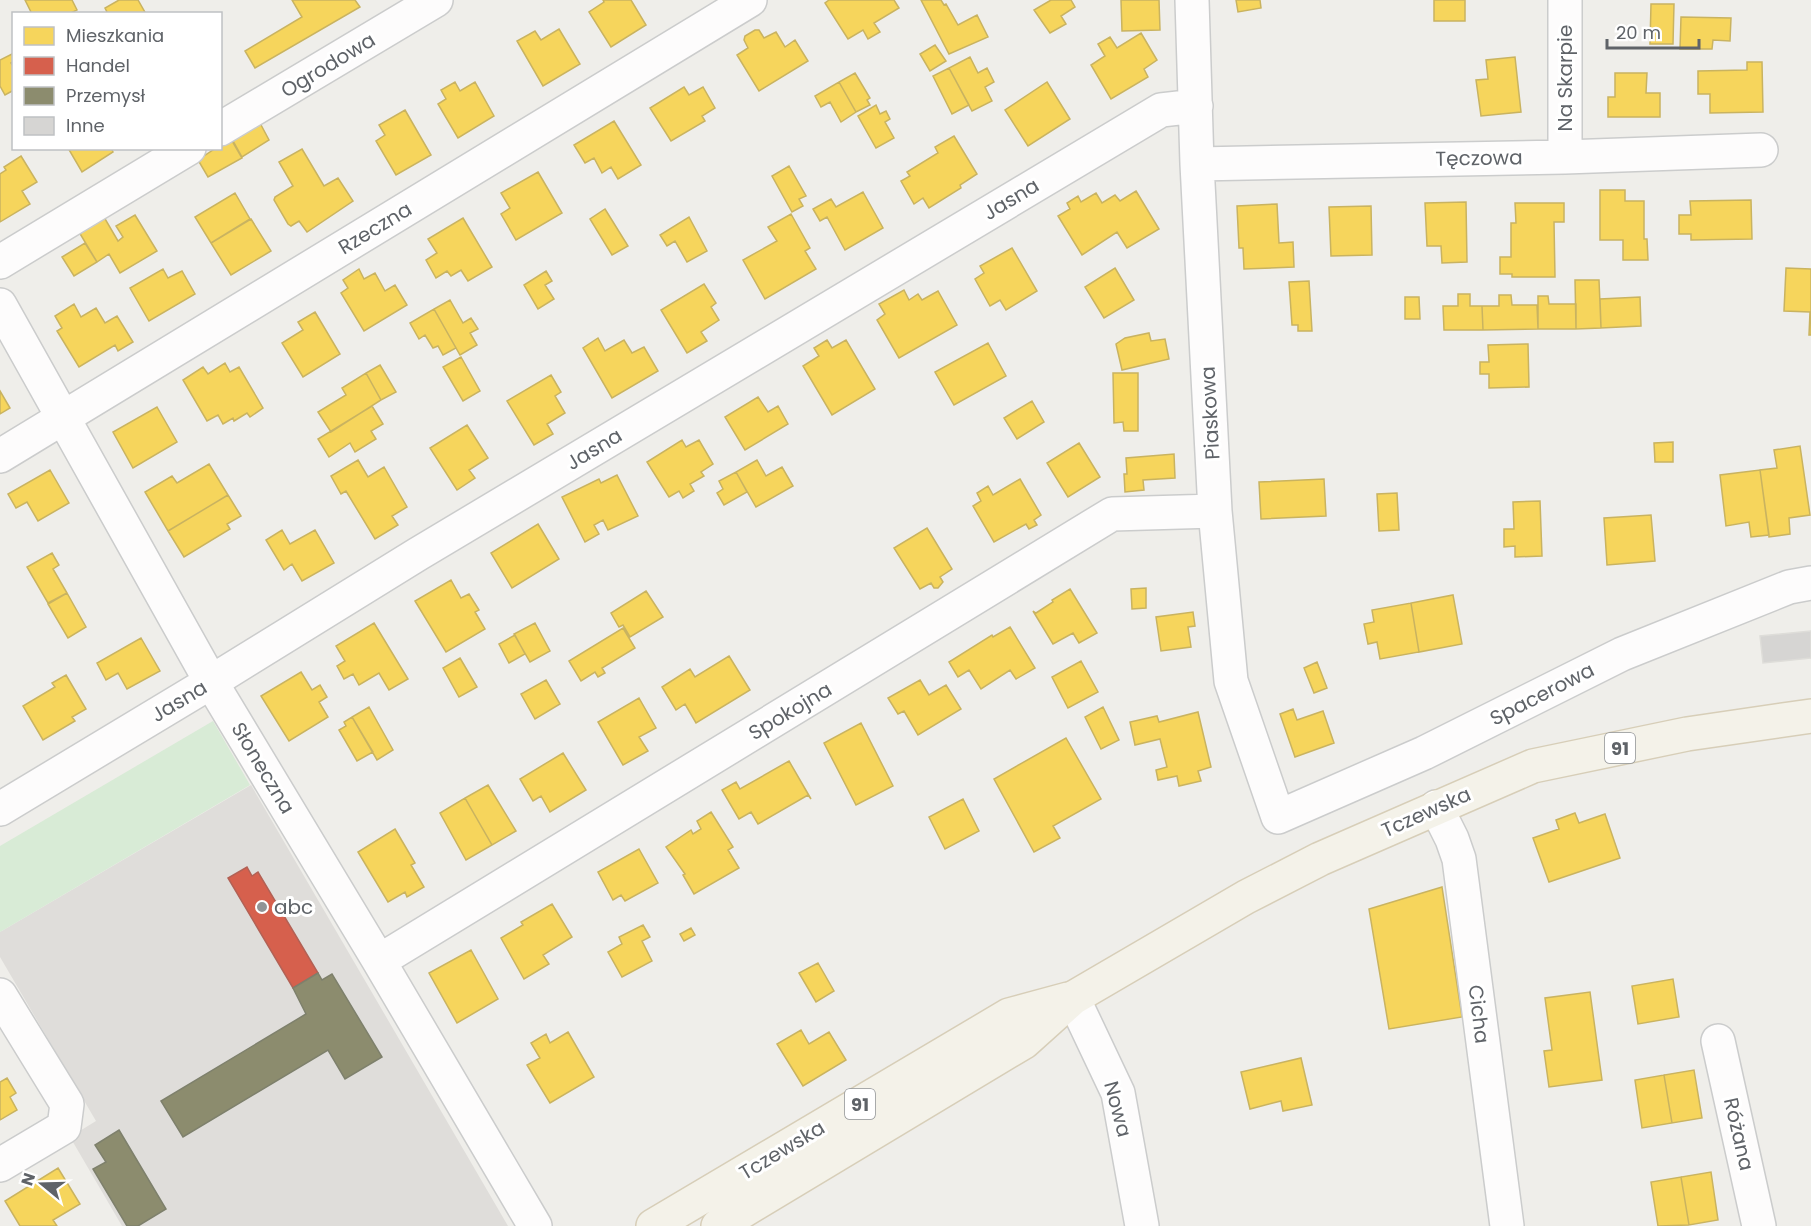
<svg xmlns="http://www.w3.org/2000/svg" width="1811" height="1226" font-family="Poppins,sans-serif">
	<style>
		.industrial { fill: #dfddda }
		.green { fill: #d8ebd6 }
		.homes { fill: #f6d55c; stroke: #c9b360; stroke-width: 1.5 }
		.shops { fill: #d6604d; stroke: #b26155; stroke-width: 1.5 }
		.industry { fill: #8c8c6e; stroke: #7e806c; stroke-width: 1.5 }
		.building { fill: #d6d5d3; stroke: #deddd9; stroke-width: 1.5 }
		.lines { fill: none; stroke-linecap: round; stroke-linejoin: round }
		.minor-casing { stroke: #cbcccc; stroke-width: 36 }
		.major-casing { stroke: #d7ceb8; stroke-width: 36 }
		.minor { stroke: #fdfcfc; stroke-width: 33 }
		.major { stroke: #f4f2e9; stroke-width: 33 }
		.poi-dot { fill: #919496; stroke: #fff; stroke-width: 2 }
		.labels { text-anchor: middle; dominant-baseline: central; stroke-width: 6; stroke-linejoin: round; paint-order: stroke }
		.shield { fill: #fff; stroke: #8f9295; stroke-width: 1.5 }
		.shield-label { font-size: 18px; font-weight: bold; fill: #5f6368 }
		.street-label { font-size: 20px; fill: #5f6368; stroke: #fff }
		.poi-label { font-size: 20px; fill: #5f6368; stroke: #fff; text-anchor: start }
	</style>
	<rect width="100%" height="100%" fill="#efeeea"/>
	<path class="industrial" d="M 251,785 L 508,1226 L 122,1226 L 70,1137 L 96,1121 L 0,957 L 0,932 Z"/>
	<path class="green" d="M 213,721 L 250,785 L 0,932 L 0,846 Z"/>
	<path class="homes" d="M 25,0 L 72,0 L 77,10 L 69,14 L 32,14 Z
		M 119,0 L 138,0 L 146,14 L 108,14 L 105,8 Z
		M 292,0 L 355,0 L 360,7 L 255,68 L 245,51 L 302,17 Z
		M 603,0 L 631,0 L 646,25 L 611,47 L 589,12 L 604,2 Z
		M 829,0 L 894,0 L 899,8 L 874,23 L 880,32 L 868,39 L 863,30 L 848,39 L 825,3 Z
		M 921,0 L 941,0 L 944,5 L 946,4 L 958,25 L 977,15 L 988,37 L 949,54 Z
		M 1051,0 L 1071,0 L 1075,7 L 1061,16 L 1066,24 L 1050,33 L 1034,10 Z
		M 1121,0 L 1159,0 L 1160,30 L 1122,31 Z
		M 1236,0 L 1260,0 L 1261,8 L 1238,12 Z
		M 1434,0 L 1465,0 L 1465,21 L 1434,21 Z
		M 1651,4 L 1674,4 L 1673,44 L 1650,44 Z
		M 1681,17 L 1731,18 L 1730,41 L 1713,40 L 1712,49 L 1680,49 Z
		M 559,29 L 580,64 L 543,86 L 517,41 L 535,31 L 541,40 Z
		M 755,30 L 759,30 L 764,38 L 776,32 L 785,47 L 795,40 L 808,61 L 759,91 L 737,55 L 748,48 L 744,40 L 745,36 Z
		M 1141,33 L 1157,60 L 1144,69 L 1148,77 L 1111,99 L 1091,65 L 1105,56 L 1098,44 L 1110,37 L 1117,48 Z
		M 935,45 L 946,61 L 930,71 L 920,54 Z
		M 14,53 L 14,61 L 11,63 L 14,67 L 14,90 L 5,95 L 0,86 L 0,60 Z
		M 970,57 L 978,73 L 987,68 L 994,82 L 985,87 L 992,101 L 972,111 L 949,68 Z
		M 1515,57 L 1521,112 L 1481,116 L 1476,80 L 1488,79 L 1486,60 Z
		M 1747,62 L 1762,62 L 1763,112 L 1710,113 L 1710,94 L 1698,94 L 1698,71 L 1747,70 Z
		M 949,68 L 969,105 L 952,114 L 933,76 Z
		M 855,73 L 870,98 L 867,100 L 870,105 L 856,112 L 839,82 Z
		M 1615,73 L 1647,73 L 1646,93 L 1660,93 L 1660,117 L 1608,117 L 1608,97 L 1615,97 Z
		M 455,82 L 460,91 L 475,82 L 494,116 L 458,138 L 438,104 L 446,99 L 441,90 Z
		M 839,82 L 856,112 L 841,122 L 830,102 L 821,107 L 815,96 Z
		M 1047,82 L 1070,119 L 1028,146 L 1005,110 Z
		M 684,87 L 689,95 L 703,87 L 715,108 L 702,116 L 705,121 L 671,141 L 650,108 Z
		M 876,105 L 880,114 L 886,111 L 890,119 L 885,122 L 894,138 L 876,148 L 858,116 Z
		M 405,110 L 431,155 L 396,175 L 376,141 L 385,135 L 379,125 Z
		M 614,121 L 641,165 L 618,179 L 611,167 L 602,173 L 594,158 L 585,163 L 574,145 Z
		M 260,123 L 269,140 L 242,157 L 232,139 Z
		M 954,136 L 977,174 L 960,185 L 961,188 L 929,208 L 923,198 L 914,204 L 901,181 L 910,176 L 907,172 L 938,153 L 935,147 Z
		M 231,139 L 242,158 L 208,177 L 198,160 L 216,148 L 220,148 L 220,146 Z
		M 68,148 L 111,148 L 113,152 L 82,172 Z
		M 302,149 L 324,186 L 338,178 L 353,201 L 307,232 L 299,221 L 291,226 L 288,224 L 274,200 L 275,197 L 293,186 L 279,162 Z
		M 21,156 L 37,182 L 22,191 L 30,204 L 0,222 L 0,174 L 6,170 L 4,167 Z
		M 789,166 L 806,196 L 799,199 L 803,206 L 792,212 L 772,176 Z
		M 538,172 L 562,213 L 516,240 L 501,214 L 510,208 L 501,193 Z
		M 1600,190 L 1625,190 L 1625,201 L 1644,201 L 1644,239 L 1647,239 L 1648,260 L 1623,260 L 1623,240 L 1600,240 Z
		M 1136,191 L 1159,229 L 1127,248 L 1117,232 L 1082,255 L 1058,216 L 1070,209 L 1067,203 L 1078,196 L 1081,202 L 1096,193 L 1102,203 L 1115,195 L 1120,201 Z
		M 863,192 L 883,228 L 845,250 L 827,217 L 820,221 L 813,209 L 831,199 L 836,207 Z
		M 235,193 L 250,219 L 211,243 L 195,217 Z
		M 1751,200 L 1752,239 L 1691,240 L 1691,234 L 1679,234 L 1679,215 L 1691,215 L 1690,201 Z
		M 1466,202 L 1467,262 L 1442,263 L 1441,246 L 1427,246 L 1425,203 Z
		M 1515,203 L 1564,203 L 1564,222 L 1554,222 L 1555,277 L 1512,277 L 1512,274 L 1500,274 L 1500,257 L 1511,257 L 1511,223 L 1516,223 Z
		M 1277,204 L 1279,243 L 1293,242 L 1294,267 L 1244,269 L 1243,248 L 1239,248 L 1237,206 Z
		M 1371,206 L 1372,255 L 1331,256 L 1329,207 Z
		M 605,209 L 628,246 L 612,255 L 590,219 Z
		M 791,214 L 810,248 L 805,251 L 816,269 L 765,299 L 743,260 L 777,241 L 768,227 Z
		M 135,215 L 157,251 L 120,273 L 109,254 L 97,262 L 79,232 L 104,217 L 118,241 L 123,237 L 116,226 Z
		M 689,217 L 707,251 L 687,262 L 675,241 L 667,246 L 660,235 Z
		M 463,218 L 492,267 L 468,281 L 461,270 L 451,276 L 447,271 L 436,278 L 426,260 L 437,253 L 428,239 Z
		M 251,219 L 271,251 L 231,275 L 211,243 Z
		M 85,243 L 97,262 L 74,276 L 62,257 Z
		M 1012,248 L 1037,291 L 1006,310 L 1000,300 L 990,306 L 975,279 L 984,273 L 980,266 Z
		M 1115,268 L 1134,300 L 1104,318 L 1085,287 Z
		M 1786,268 L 1811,269 L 1811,335 L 1809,335 L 1810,312 L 1784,311 Z
		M 163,269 L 168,278 L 182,271 L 195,294 L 149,321 L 130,288 Z
		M 359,269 L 364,279 L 375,273 L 385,291 L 395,285 L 407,305 L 364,331 L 341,293 L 348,288 L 343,280 Z
		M 546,271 L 552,281 L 545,285 L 554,299 L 538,309 L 524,285 Z
		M 1575,280 L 1599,280 L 1601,328 L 1576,329 Z
		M 1309,281 L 1312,331 L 1298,331 L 1298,325 L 1292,325 L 1289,282 Z
		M 704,284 L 716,303 L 711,307 L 719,320 L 701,332 L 707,341 L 687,353 L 661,310 Z
		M 904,290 L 909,300 L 918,294 L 922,300 L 938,291 L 957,325 L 899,358 L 877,320 L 885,314 L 879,304 Z
		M 1458,294 L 1470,294 L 1470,306 L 1482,306 L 1483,330 L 1444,330 L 1443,306 L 1458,306 Z
		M 1499,295 L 1511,295 L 1512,305 L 1537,305 L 1538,329 L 1483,330 L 1482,306 L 1499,306 Z
		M 1538,296 L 1548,296 L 1549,304 L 1576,304 L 1576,329 L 1538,329 Z
		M 1405,297 L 1419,297 L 1420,319 L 1405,319 Z
		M 1640,297 L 1641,326 L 1601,328 L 1600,299 Z
		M 450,300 L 463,323 L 471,318 L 478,329 L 470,333 L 477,345 L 460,355 L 434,309 Z
		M 74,304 L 81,317 L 96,308 L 105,323 L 117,316 L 133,342 L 118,351 L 115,345 L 79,367 L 57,331 L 62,328 L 55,316 Z
		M 434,309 L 456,348 L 443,355 L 438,346 L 433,348 L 425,335 L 419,339 L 410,323 Z
		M 315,312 L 340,354 L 303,377 L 282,343 L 303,330 L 298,322 Z
		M 1149,333 L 1151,341 L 1165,339 L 1169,359 L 1122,370 L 1116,344 L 1125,338 Z
		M 598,338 L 605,351 L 624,340 L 632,353 L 644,347 L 658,371 L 612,398 L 583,348 Z
		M 827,340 L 832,348 L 846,340 L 875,389 L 832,415 L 803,366 L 819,356 L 814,348 Z
		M 988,343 L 1006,376 L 954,405 L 935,372 Z
		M 1528,344 L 1529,387 L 1489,388 L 1489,374 L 1480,374 L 1480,362 L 1489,362 L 1488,345 Z
		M 461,357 L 480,391 L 463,401 L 443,367 Z
		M 225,363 L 230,372 L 239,367 L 263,408 L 250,417 L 247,413 L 234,421 L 233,418 L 223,424 L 218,415 L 207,421 L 183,380 L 203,367 L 208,374 Z
		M 380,365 L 396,392 L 381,400 L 366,373 Z
		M 366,373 L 381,400 L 331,432 L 318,412 L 346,395 L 342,388 Z
		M 1113,373 L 1138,373 L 1138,431 L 1124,431 L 1123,422 L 1114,423 Z
		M 551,375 L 561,392 L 555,396 L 565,413 L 547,424 L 553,434 L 534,445 L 507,401 Z
		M 0,391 L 10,408 L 0,414 Z
		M 758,397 L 768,412 L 778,406 L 788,424 L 745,450 L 725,417 Z
		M 1032,401 L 1044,422 L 1017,439 L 1004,418 Z
		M 372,406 L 383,424 L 371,431 L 376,439 L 355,452 L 350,443 L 329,457 L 318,439 Z
		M 157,407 L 177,442 L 133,468 L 113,432 Z
		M 467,425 L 488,458 L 469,470 L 475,478 L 457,490 L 430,448 Z
		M 682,440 L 686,447 L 699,440 L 713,464 L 701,472 L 704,476 L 690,484 L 694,491 L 683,498 L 679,491 L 669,497 L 647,462 Z
		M 1673,442 L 1673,462 L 1655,462 L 1654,443 Z
		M 1079,443 L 1100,477 L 1068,497 L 1047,463 Z
		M 1800,446 L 1810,515 L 1789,518 L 1790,534 L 1769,537 L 1760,470 L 1777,468 L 1774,450 Z
		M 1174,454 L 1175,478 L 1143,480 L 1144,490 L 1125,492 L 1124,474 L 1127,474 L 1126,458 Z
		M 358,460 L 368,477 L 384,467 L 407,507 L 392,516 L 398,525 L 375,539 L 346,491 L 341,494 L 331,476 Z
		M 757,460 L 766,476 L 782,467 L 793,486 L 756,507 L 736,472 Z
		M 209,464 L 228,495 L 168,531 L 145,492 L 172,476 L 177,483 Z
		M 50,470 L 69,503 L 38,521 L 27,502 L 16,508 L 8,494 Z
		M 1760,470 L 1769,535 L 1751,537 L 1749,522 L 1726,526 L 1720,475 Z
		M 736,472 L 747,492 L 724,505 L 717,493 L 723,489 L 719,481 Z
		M 617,475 L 638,516 L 608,530 L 603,520 L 594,525 L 599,534 L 585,542 L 562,497 L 599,479 L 601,483 Z
		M 1020,479 L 1041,515 L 1034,520 L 1037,525 L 1029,529 L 1026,524 L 994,542 L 973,506 L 981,501 L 977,493 L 988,486 L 993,495 Z
		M 1324,479 L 1326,516 L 1261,519 L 1259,482 Z
		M 1397,493 L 1399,530 L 1379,531 L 1377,494 Z
		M 228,495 L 241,516 L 227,524 L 230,529 L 184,557 L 168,531 Z
		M 1540,501 L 1542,556 L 1515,557 L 1515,546 L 1504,547 L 1504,529 L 1514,529 L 1513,502 Z
		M 1651,515 L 1655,561 L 1607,565 L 1604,518 Z
		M 538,524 L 559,559 L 512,588 L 491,553 Z
		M 927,528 L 952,569 L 940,577 L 943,582 L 938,588 L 934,588 L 931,583 L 920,589 L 894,548 Z
		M 282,530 L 290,544 L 315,530 L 334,563 L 302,581 L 292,564 L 284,570 L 266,540 Z
		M 52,553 L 59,565 L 53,569 L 67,593 L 48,603 L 27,567 Z
		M 451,580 L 461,598 L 469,594 L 479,610 L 475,612 L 485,629 L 446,652 L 415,601 Z
		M 1146,588 L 1146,608 L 1132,609 L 1131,589 Z
		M 1070,589 L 1097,633 L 1079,643 L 1073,633 L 1053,644 L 1033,611 L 1036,613 L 1053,602 L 1052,600 Z
		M 646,591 L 663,617 L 630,637 L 623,625 L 619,627 L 611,613 Z
		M 67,593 L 86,627 L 68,638 L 48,604 Z
		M 1453,595 L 1462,644 L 1419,652 L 1411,603 Z
		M 1411,603 L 1419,652 L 1380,659 L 1377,642 L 1368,644 L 1364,624 L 1374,622 L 1372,610 Z
		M 1193,612 L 1195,626 L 1188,627 L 1191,647 L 1161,651 L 1156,617 Z
		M 374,623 L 408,679 L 389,690 L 379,673 L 359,685 L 353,674 L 344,679 L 337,666 L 345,661 L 336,646 Z
		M 535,623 L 550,651 L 530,662 L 514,634 Z
		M 1010,627 L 1035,668 L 1016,679 L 1010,670 L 981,689 L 969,670 L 958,677 L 949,662 L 992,635 L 993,637 Z
		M 623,628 L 635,648 L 602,668 L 605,673 L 598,677 L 595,672 L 581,681 L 569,661 Z
		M 515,635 L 525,654 L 509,663 L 499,644 Z
		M 141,638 L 160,671 L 127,689 L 118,673 L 106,680 L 97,663 Z
		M 729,656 L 750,690 L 696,723 L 685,704 L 676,710 L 662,687 L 690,669 L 695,677 Z
		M 460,658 L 477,687 L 459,697 L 443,668 Z
		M 1081,661 L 1098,692 L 1068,708 L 1052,677 Z
		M 1317,662 L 1327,688 L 1314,693 L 1304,668 Z
		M 301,672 L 312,690 L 320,685 L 327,697 L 319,702 L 328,717 L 289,741 L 261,696 Z
		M 66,675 L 86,709 L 72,717 L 75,721 L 43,740 L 23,706 L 55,687 L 52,683 Z
		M 546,680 L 560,704 L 535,719 L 521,694 Z
		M 920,680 L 929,695 L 946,685 L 961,709 L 918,735 L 904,711 L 898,714 L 888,698 Z
		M 639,698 L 656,728 L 639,737 L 648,751 L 623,765 L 598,722 Z
		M 369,707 L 393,750 L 377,760 L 352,717 Z
		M 1103,707 L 1119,740 L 1101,749 L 1085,717 Z
		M 1293,709 L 1297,720 L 1323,711 L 1334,743 L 1295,757 L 1280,714 Z
		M 1198,712 L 1211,767 L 1198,771 L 1201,781 L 1179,786 L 1177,776 L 1158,780 L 1156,770 L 1167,767 L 1160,739 L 1135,745 L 1130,722 L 1157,716 L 1159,722 Z
		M 352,717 L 373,752 L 357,761 L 339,730 L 346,726 L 344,722 Z
		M 861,723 L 893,786 L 856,805 L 824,743 Z
		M 1066,738 L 1101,799 L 1053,826 L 1060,838 L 1034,852 L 994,779 Z
		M 563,753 L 586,790 L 550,812 L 541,796 L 533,801 L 520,779 Z
		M 789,761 L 811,799 L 808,795 L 758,824 L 751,812 L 739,819 L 722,790 L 736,782 L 740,789 Z
		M 488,785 L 516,831 L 492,845 L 465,798 Z
		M 465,798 L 492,845 L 466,860 L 440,813 Z
		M 963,799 L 979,831 L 945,849 L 929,817 Z
		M 711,812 L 733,847 L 728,850 L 739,868 L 694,894 L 683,875 L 685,874 L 666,847 L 691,830 L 693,834 L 701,829 L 697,821 Z
		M 1575,813 L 1579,823 L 1605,814 L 1620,858 L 1549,882 L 1533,838 L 1559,829 L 1556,820 Z
		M 395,829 L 415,863 L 411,865 L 424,887 L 407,897 L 405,892 L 388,902 L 358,852 Z
		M 639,849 L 658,883 L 625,901 L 621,895 L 613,900 L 598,872 Z
		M 1442,887 L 1462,1017 L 1389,1029 L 1369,909 Z
		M 552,904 L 572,937 L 543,955 L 549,964 L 524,979 L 501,938 L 523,925 L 521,922 Z
		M 643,925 L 650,937 L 642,941 L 652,961 L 622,977 L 608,952 L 622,944 L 619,937 Z
		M 691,928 L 695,935 L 684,941 L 680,934 Z
		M 471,950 L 498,999 L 457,1023 L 429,973 Z
		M 818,963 L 834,991 L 816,1002 L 799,973 Z
		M 1673,979 L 1679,1017 L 1638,1024 L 1632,986 Z
		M 1590,992 L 1602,1080 L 1549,1087 L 1544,1051 L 1552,1050 L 1545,998 Z
		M 801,1030 L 809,1044 L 829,1032 L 846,1060 L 803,1086 L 777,1044 Z
		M 568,1032 L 594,1077 L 550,1103 L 527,1065 L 540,1058 L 531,1043 L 546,1034 L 550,1043 Z
		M 1301,1058 L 1312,1105 L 1283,1111 L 1281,1101 L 1250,1109 L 1241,1072 Z
		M 1694,1070 L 1702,1118 L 1672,1123 L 1664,1075 Z
		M 1664,1075 L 1672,1123 L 1642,1128 L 1635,1080 Z
		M 7,1078 L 16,1093 L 10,1097 L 17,1110 L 0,1120 L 0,1082 Z
		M 58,1168 L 80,1204 L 53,1220 L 57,1226 L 20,1226 L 5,1201 Z
		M 1711,1172 L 1718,1220 L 1689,1225 L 1681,1177 Z
		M 1681,1177 L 1689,1225 L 1658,1226 L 1651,1182 Z"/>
	<path class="shops" d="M 247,867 L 252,876 L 258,872 L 318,973 L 293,988 L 228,878 Z"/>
	<path class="industry" d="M 318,973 L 322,980 L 332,974 L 382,1057 L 345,1079 L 328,1050 L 183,1137 L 161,1101 L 306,1014 L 293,988 Z
		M 119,1130 L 166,1209 L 138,1226 L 127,1226 L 93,1169 L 106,1162 L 95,1145 Z"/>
	<path class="building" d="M 1811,631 L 1811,658 L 1763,663 L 1760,636 Z"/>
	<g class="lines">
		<g class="minor-casing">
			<path id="minor" d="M 1192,0 L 1197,164 L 1215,511 L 1231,681 L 1278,817 L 1424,753 L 1622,654 L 1789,587 L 1811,583
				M 1565,0 L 1565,157
				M 220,129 L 436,0
				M 1197,164 L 1565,157 L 1761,150
				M 0,262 L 189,148
				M 0,305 L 211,682 L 379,961 L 535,1226
				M 0,456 L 750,0
				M 1436,807 L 1452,839 L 1459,859 L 1507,1226
				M 0,809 L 211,682 L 418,554 L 1161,110 L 1196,106
				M 379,961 L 1112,514 L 1215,511
				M 0,995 L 67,1104 L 64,1127 L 0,1165
				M 1073,998 L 1118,1093 L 1142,1226
				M 1718,1041 L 1759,1226"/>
		</g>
		<g class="major-casing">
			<path id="major" d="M 653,1226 L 1009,1015 L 1068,999
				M 718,1226 L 1024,1042 L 1073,998 L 1246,897 L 1320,859 L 1533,766 L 1687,734 L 1811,716"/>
		</g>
		<use href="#minor" class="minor"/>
		<use href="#major" class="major"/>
	</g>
	<circle class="poi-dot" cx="262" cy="907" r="6"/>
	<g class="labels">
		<g class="shield">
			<rect x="1605" y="733" width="30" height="30" rx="4.5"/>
			<rect x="845" y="1089" width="30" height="30" rx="4.5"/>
		</g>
		<g class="shield-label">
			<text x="1620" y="748">91</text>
			<text x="860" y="1104">91</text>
		</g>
		<g class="street-label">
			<text transform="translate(328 65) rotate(-31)">Ogrodowa</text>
			<text transform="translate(1565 78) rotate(-90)">Na Skarpie</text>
			<text transform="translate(1479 158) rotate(-1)">Tęczowa</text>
			<text transform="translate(1011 199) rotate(-31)">Jasna</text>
			<text transform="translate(375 228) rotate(-31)">Rzeczna</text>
			<text transform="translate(1210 413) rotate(-93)">Piaskowa</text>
			<text transform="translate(594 449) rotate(-31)">Jasna</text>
			<text transform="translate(1542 694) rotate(-27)">Spacerowa</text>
			<text transform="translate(179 701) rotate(-31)">Jasna</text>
			<text transform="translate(790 711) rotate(-31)">Spokojna</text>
			<text transform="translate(263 768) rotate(59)">Słoneczna</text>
			<text transform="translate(1426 812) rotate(-24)">Tczewska</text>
			<text transform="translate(1479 1014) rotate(83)">Cicha</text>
			<text transform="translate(1118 1109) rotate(75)">Nowa</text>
			<text transform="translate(1739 1134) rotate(77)">Różana</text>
			<text transform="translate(782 1150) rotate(-31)">Tczewska</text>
		</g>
		<g class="poi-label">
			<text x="274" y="907">abc</text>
		</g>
	</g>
	<rect x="12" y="12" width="210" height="138" fill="#ffffff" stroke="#bfc1c3" stroke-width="1.5"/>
	<rect x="24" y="27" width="30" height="18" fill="#f6d55c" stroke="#bfc1c3" stroke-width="1.5"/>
	<text x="66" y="42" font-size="18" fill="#5f6368">Mieszkania</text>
	<rect x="24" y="57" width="30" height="18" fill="#d6604d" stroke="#bfc1c3" stroke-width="1.5"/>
	<text x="66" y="72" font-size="18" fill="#5f6368">Handel</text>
	<rect x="24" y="87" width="30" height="18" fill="#8c8c6e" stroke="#bfc1c3" stroke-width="1.5"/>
	<text x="66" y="102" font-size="18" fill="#5f6368">Przemysł</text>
	<rect x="24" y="117" width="30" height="18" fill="#d6d5d3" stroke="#bfc1c3" stroke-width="1.5"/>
	<text x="66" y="132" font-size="18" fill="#5f6368">Inne</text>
	<g transform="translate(42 1184) rotate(289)" stroke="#ffffff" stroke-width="4.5" paint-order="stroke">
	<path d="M0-4.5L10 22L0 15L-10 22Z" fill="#5f6368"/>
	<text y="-9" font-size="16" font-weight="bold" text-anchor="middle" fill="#5f6368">N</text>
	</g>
	<path d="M1607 39v9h92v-9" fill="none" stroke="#5f6368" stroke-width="3"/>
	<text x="1616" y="39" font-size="18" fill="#5f6368" stroke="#ffffff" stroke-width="4.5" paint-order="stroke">20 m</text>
</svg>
